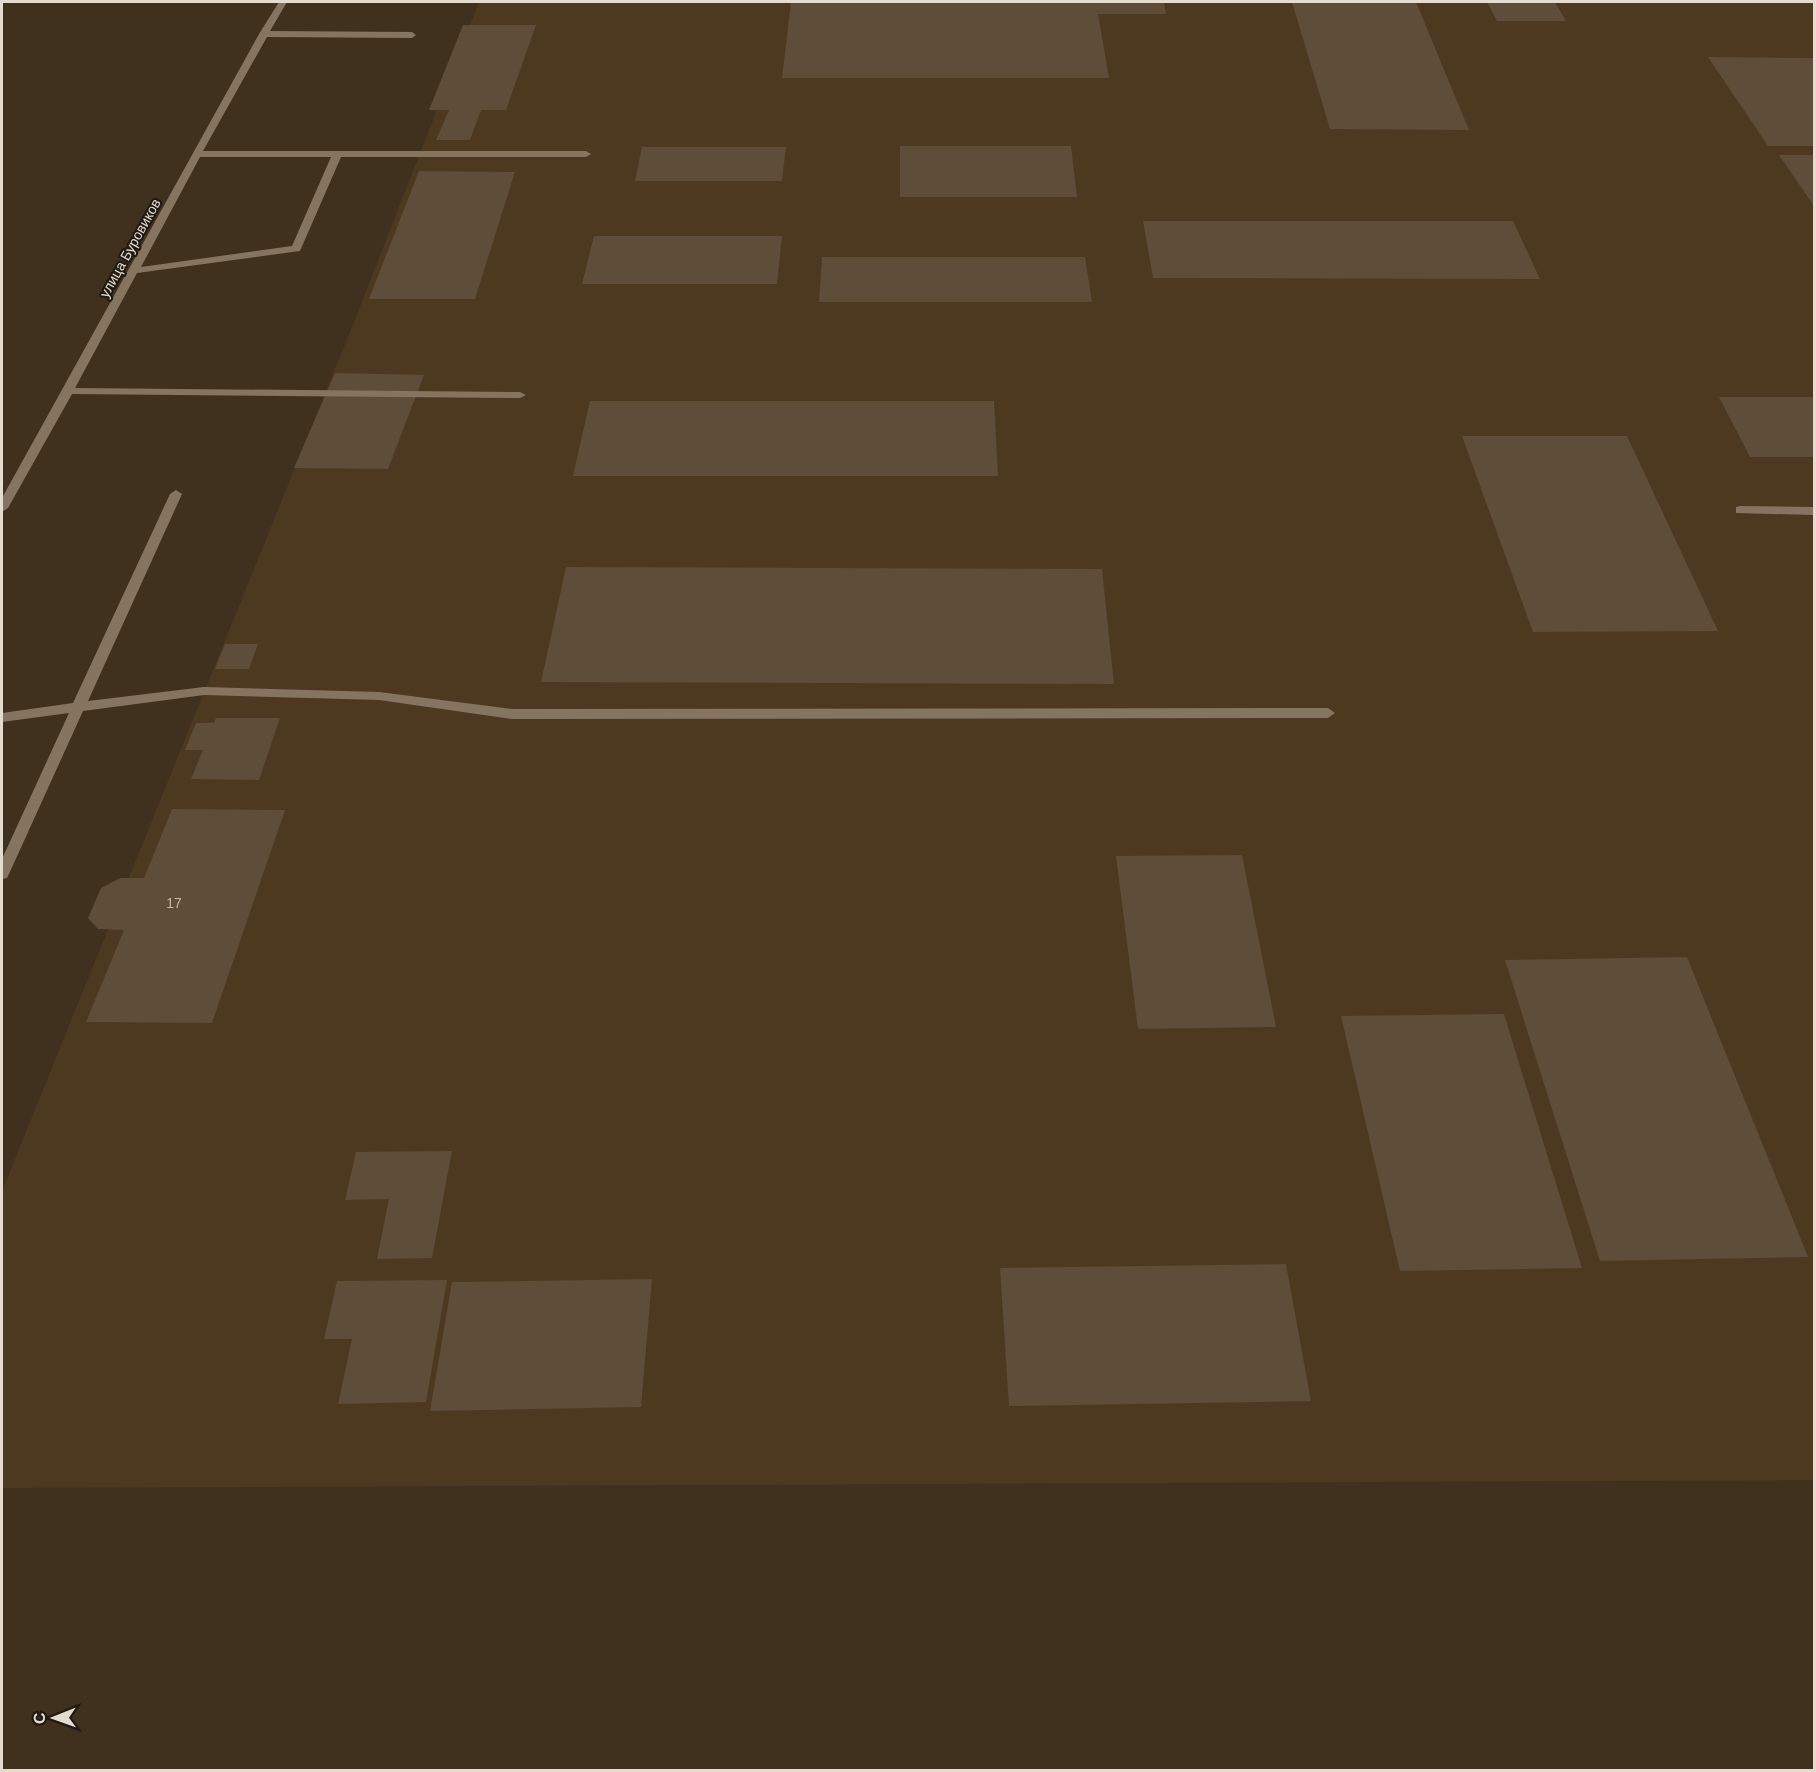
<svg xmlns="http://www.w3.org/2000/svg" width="1816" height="1772" font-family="Arial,sans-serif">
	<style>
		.built { fill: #4d3920 }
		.building { fill: #5d4d39 }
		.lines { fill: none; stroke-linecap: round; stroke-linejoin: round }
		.minor { fill: #85745f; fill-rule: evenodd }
		.labels { text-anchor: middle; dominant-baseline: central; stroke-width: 4.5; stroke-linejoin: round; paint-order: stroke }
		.far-street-label { font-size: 14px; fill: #e5dbcf; stroke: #211a12 }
		.number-label { font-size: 14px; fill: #c3b8aa }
	</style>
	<rect width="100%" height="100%" fill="#40311e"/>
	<path class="built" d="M 479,2 L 1814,2 L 1814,1480 L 2,1488 L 2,1191 L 354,322 Z"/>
	<path class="building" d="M 791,2 L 1164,2 L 1166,14 L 1098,14 L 1109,78 L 782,78 Z
		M 1292,2 L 1416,2 L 1469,130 L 1330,129 Z
		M 1487,2 L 1555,2 L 1566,21 L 1497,21 Z
		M 463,25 L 536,25 L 506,110 L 481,110 L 470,140 L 436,140 L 449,110 L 429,110 Z
		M 1708,57 L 1814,58 L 1814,146 L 1768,146 Z
		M 900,146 L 1071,146 L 1077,197 L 900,197 Z
		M 642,147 L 786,147 L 782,181 L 635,181 Z
		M 1779,155 L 1814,155 L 1814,206 Z
		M 419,171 L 515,172 L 475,299 L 369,299 Z
		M 1143,221 L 1513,221 L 1540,279 L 1153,278 Z
		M 594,236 L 782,236 L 777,284 L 582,284 Z
		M 822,257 L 1085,257 L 1092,302 L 819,302 Z
		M 335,373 L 424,375 L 388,469 L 294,468 Z
		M 1719,397 L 1814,397 L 1814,457 L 1750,457 Z
		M 590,401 L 994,401 L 998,476 L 573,476 Z
		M 1462,436 L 1627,436 L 1718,631 L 1533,632 Z
		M 566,567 L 1102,569 L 1114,684 L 541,682 Z
		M 225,644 L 258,644 L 249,669 L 215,669 Z
		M 216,718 L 280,718 L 259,780 L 191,779 L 203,750 L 185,750 L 196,723 L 214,723 Z
		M 172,809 L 285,810 L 212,1023 L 86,1022 L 124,930 L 98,929 L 88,918 L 101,888 L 120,878 L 144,878 Z
		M 1242,855 L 1276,1027 L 1138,1029 L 1116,856 Z
		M 1687,957 L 1808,1257 L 1600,1261 L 1505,960 Z
		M 1504,1014 L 1582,1268 L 1400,1271 L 1341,1016 Z
		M 452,1151 L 432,1258 L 377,1259 L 389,1199 L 345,1200 L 356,1152 Z
		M 1286,1264 L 1311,1401 L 1009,1406 L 1000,1268 Z
		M 652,1279 L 641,1407 L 430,1411 L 452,1282 Z
		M 447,1280 L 426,1402 L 338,1404 L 352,1339 L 324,1339 L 337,1281 Z"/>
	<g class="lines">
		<path class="minor" d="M 279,2 L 287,2 L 270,31 L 412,32 L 416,35 L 412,38 L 267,37 L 203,151 L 586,151 L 591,154 L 586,157 L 341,157 L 300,251 L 137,273 L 75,388 L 520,392 L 526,395 L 520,398 L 72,394 L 8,508 L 2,512 L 2,498 L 259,34 ZM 200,157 L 331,157 L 292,246 L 141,267 Z
			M 176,490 L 182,494 L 88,701 L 204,687 L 379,692 L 512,709 L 1328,708 L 1335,713 L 1328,718 L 512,719 L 379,700 L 204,695 L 83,711 L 9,874 L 7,878 L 2,879 L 2,859 L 69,713 L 2,722 L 2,713 L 73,703 L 170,494 Z
			M 1740,506 L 1814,507 L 1814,515 L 1736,513 L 1736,507 Z"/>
	</g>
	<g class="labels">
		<g class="far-street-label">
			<text transform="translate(130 248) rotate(-61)">улица Буровиков</text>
		</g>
		<g class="number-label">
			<text x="174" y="903">17</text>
		</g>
	</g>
	<rect width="1816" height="1772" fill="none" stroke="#e5dbcf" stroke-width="6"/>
	<g transform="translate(54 1718) rotate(269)" stroke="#211a12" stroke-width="4.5" paint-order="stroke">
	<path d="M0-4.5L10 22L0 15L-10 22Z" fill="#e5dbcf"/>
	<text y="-9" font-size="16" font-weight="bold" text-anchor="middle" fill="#e5dbcf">С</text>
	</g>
</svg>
